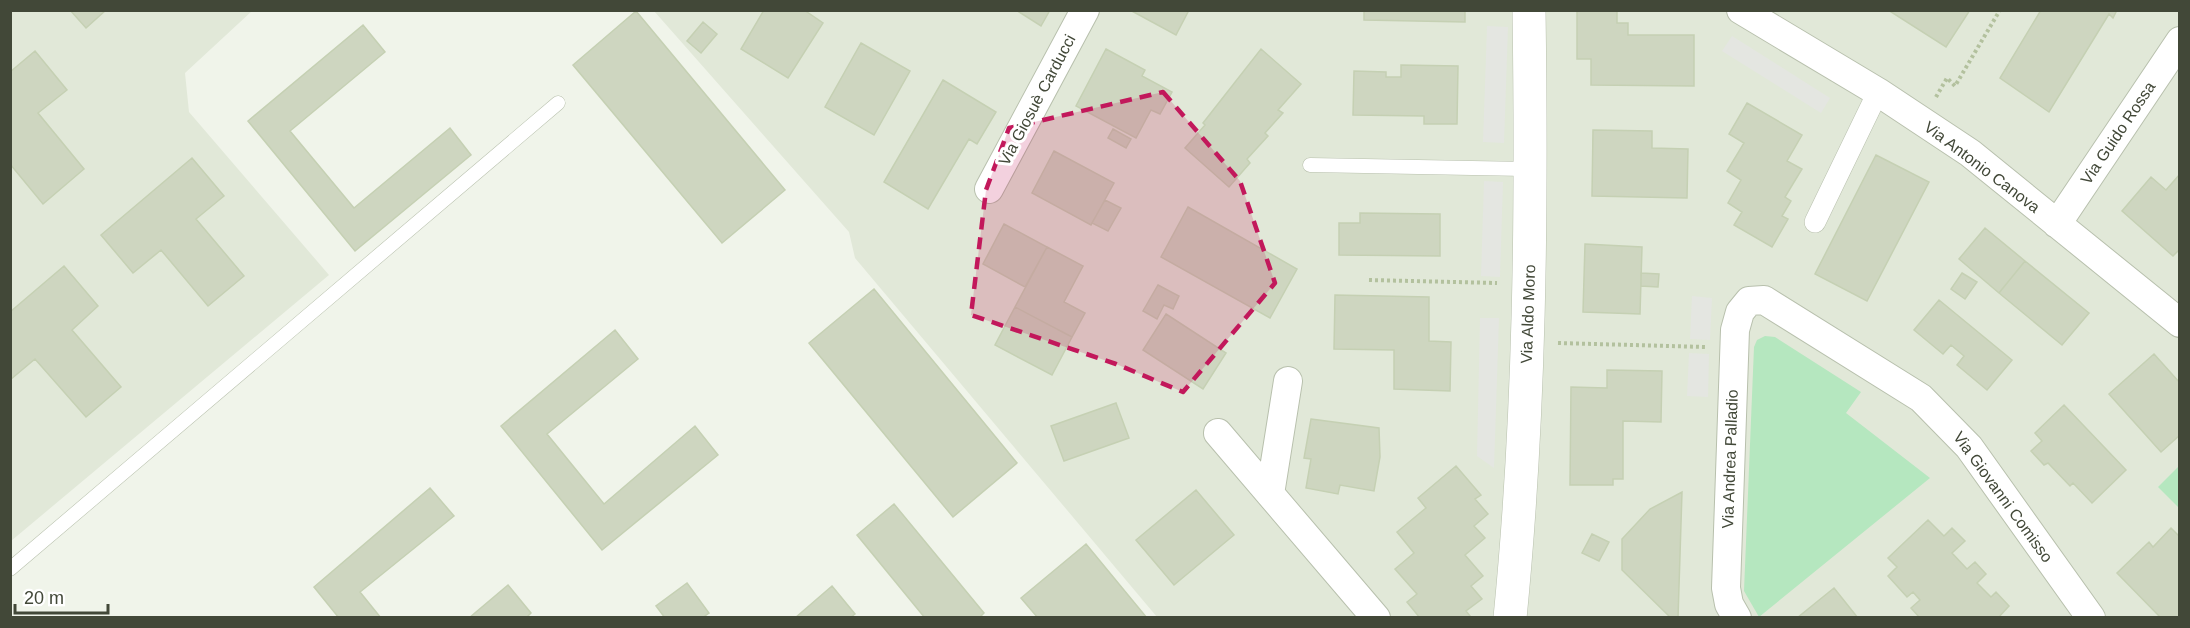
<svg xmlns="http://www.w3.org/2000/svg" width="2190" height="628" font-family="Helvetica,sans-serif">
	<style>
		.residential { fill: #e1e8d8 }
		.green { fill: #b5e7bf }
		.parking { fill: #e4e6e1 }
		.building { fill: #ced6c0; stroke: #c5d0b3; stroke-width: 1.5 }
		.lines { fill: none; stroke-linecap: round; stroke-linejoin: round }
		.service-casing { stroke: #b8c0ad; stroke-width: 15 }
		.pedestrian-casing { stroke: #b8c0ad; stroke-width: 22 }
		.minor-casing { stroke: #b8c0ad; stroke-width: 30 }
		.tertiary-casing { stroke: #b8c0ad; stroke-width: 34 }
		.path { stroke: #b3c19e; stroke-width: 4; stroke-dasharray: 3 3; stroke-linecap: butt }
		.service { stroke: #fff; stroke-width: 14 }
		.pedestrian { stroke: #fff; stroke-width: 21 }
		.minor { stroke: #fff; stroke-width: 28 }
		.tertiary { stroke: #fff; stroke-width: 33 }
		.marked { fill: #c2185b; fill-opacity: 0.2; stroke: #c2185b; stroke-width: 4.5; stroke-dasharray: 12 8; stroke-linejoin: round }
		.labels { text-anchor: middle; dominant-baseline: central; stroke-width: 6; stroke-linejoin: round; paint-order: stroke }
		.street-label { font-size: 16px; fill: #424838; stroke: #fff }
	</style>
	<rect width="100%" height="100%" fill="#f0f4ea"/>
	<path class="residential" d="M 11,11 L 252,11 L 185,73 L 189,112 L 329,275 L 11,541 Z
		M 654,11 L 2179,11 L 2179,617 L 1157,617 L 855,258 L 849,232 Z"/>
	<path class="green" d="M 1765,336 L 1775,337 L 1861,392 L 1846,413 L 1930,478 L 1759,617 L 1744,591 L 1754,347 L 1757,340 Z
		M 2179,466 L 2179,508 L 2158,487 Z"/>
	<path class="parking" d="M 1487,26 L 1508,27 L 1504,143 L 1483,142 Z
		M 1732,36 L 1830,98 L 1821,113 L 1722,51 Z
		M 1484,181 L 1503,182 L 1500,277 L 1481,276 Z
		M 1692,296 L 1712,298 L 1710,340 L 1690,339 Z
		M 1480,318 L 1499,318 L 1494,468 L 1477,456 Z
		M 1689,353 L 1709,354 L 1708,397 L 1687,396 Z"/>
	<path class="building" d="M 70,10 L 106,10 L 86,28 Z
		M 764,10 L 804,10 L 823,23 L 788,78 L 741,49 Z
		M 1016,10 L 1050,10 L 1041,26 Z
		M 1130,10 L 1189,10 L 1176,35 Z
		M 1364,10 L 1465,10 L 1465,22 L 1364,20 Z
		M 1577,10 L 1617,10 L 1617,23 L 1628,23 L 1628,35 L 1694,35 L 1694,86 L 1591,85 L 1591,59 L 1577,59 Z
		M 1888,10 L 1970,10 L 1946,47 Z
		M 2041,10 L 2117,10 L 2113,18 L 2109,14 L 2049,112 L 2000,78 Z
		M 636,11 L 785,190 L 722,243 L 573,65 Z
		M 703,22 L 717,34 L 701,53 L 687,41 Z
		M 363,25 L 385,52 L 290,131 L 354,208 L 450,128 L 471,155 L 355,251 L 248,121 Z
		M 861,43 L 910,71 L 874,135 L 825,107 Z
		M 1106,49 L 1145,70 L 1142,76 L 1172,92 L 1160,114 L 1151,110 L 1136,138 L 1076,106 Z
		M 1261,49 L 1301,84 L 1278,110 L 1283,113 L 1265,133 L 1268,136 L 1247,159 L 1250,163 L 1229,187 L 1185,148 L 1205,125 L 1203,123 Z
		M 35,51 L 67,90 L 38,113 L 84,169 L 43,204 L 10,164 L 10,72 Z
		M 1401,65 L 1458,66 L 1457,124 L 1424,124 L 1424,116 L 1353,115 L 1354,71 L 1386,72 L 1386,77 L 1401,77 Z
		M 943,80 L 996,112 L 977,144 L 969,139 L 928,209 L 884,182 Z
		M 1747,103 L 1802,135 L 1787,161 L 1802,169 L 1785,197 L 1791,201 L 1782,216 L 1788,219 L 1772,247 L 1734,225 L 1742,212 L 1728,203 L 1741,180 L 1727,171 L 1744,143 L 1729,134 Z
		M 1113,129 L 1131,139 L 1126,148 L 1108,138 Z
		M 1593,130 L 1652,131 L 1652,148 L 1688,149 L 1687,198 L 1592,196 Z
		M 1054,151 L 1114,183 L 1091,225 L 1032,193 Z
		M 1876,155 L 1929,182 L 1867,301 L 1815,274 Z
		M 192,158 L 224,196 L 196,219 L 244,276 L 208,306 L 161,250 L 133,273 L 101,235 Z
		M 2180,174 L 2180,249 L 2173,256 L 2122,211 L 2151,177 L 2166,190 Z
		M 1105,200 L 1121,208 L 1108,231 L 1092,223 Z
		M 1188,207 L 1297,269 L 1270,318 L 1161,257 Z
		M 1360,213 L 1440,214 L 1440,256 L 1339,255 L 1339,223 L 1360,223 Z
		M 1004,224 L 1047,247 L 1025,287 L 983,264 Z
		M 1985,228 L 2025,261 L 1999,293 L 1959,259 Z
		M 1585,244 L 1642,247 L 1640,314 L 1583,312 Z
		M 1047,247 L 1083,266 L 1064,302 L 1085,313 L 1072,337 L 1015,307 Z
		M 2025,261 L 2089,313 L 2062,345 L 1999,293 Z
		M 64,266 L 98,306 L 72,330 L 121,387 L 86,417 L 35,359 L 10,380 L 10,312 Z
		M 1641,273 L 1659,274 L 1658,287 L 1641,286 Z
		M 1962,273 L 1977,282 L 1965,299 L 1951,289 Z
		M 1158,285 L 1179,296 L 1173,309 L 1164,305 L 1157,319 L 1143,311 Z
		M 874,289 L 1017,463 L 953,517 L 809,343 Z
		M 1335,295 L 1429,297 L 1429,341 L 1451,342 L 1450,391 L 1394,389 L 1394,350 L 1334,349 Z
		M 1939,300 L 2012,360 L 1987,390 L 1957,365 L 1964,356 L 1951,345 L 1943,354 L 1914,330 Z
		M 1015,307 L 1072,337 L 1052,375 L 995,345 Z
		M 1166,314 L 1226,353 L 1203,389 L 1143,350 Z
		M 615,330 L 638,359 L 547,434 L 604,504 L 695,426 L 718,455 L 602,550 L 501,426 Z
		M 2154,354 L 2180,383 L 2180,435 L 2161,452 L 2109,394 Z
		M 1607,370 L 1662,371 L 1661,422 L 1623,421 L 1623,479 L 1613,479 L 1613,485 L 1570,485 L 1571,387 L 1607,388 Z
		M 1116,403 L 1129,438 L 1064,461 L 1051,426 Z
		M 2064,405 L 2126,470 L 2092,503 L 2073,483 L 2070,486 L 2048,463 L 2044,465 L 2031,451 L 2042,441 L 2035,433 Z
		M 1311,419 L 1379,428 L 1380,457 L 1374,491 L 1340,485 L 1338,494 L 1306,488 L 1311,459 L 1304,458 Z
		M 1456,466 L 1481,495 L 1475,499 L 1488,514 L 1474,526 L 1485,538 L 1465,555 L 1483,576 L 1471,586 L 1482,599 L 1466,611 L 1470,616 L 1468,618 L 1420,618 L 1407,602 L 1417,594 L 1395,569 L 1414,553 L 1397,532 L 1426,508 L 1418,498 Z
		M 430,488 L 454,516 L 360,592 L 381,618 L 339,618 L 314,587 Z
		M 1196,490 L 1234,535 L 1174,585 L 1136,540 Z
		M 1682,492 L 1678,618 L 1671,618 L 1622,570 L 1622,539 L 1650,509 Z
		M 894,504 L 984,613 L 979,618 L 925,618 L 857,535 Z
		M 1928,520 L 1944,536 L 1952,528 L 1965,541 L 1952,553 L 1967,569 L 1975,562 L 1986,574 L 1977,583 L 1991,597 L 1996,592 L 2009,606 L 1998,618 L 1920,618 L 1911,608 L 1920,600 L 1913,592 L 1907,597 L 1888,576 L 1897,567 L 1888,558 Z
		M 2171,528 L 2180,537 L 2180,618 L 2161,618 L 2117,573 L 2149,542 L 2153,547 Z
		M 1592,534 L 1609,542 L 1599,561 L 1582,553 Z
		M 1086,544 L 1147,618 L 1038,618 L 1021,598 Z
		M 687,583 L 709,613 L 702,618 L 665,618 L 656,606 Z
		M 508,585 L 531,613 L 526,618 L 469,618 Z
		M 832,586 L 855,614 L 850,618 L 795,618 Z
		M 1834,588 L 1858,618 L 1797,618 Z"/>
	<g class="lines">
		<g class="service-casing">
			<path id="service" d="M 1310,165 L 1530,169
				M 10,569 L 558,103"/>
		</g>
		<g class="pedestrian-casing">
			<path id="pedestrian" d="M 1815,222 L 1878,92"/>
		</g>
		<g class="minor-casing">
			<path id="minor" d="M 1741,10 L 1878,92 L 1970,153 L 2180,323
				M 989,189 L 1085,10
				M 2057,224 L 2180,41
				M 1218,433 L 1376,618
				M 1270,494 L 1288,381
				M 1737,618 L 1729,604 L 1726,588 L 1735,330 L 1740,312 L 1749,301 L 1764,300 L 1921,398 L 1969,447 L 2091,618"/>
		</g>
		<g class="tertiary-casing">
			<path id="tertiary" d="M 1510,618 C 1530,416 1532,213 1529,10"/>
		</g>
		<path class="path" d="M 1936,97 L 1947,78 L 1955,86 L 2000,10
			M 1369,280 L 1497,283
			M 1558,343 L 1706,347"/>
		<use href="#service" class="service"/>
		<use href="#pedestrian" class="pedestrian"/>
		<use href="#minor" class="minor"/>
		<use href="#tertiary" class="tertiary"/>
	</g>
	<path class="marked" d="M 1163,92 L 1240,181 L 1275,283 L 1183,392 L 1116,364 L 971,315 L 986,190 L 1009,128 Z"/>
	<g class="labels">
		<g class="street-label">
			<text transform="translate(1037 100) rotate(-62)">Via Giosuè Carducci</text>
			<text transform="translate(2118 133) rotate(-56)">Via Guido Rossa</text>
			<text transform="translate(1982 167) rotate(37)">Via Antonio Canova</text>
			<text transform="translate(1528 314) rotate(-88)">Via Aldo Moro</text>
			<text transform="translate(1730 459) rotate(-88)">Via Andrea Palladio</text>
			<text transform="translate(2003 497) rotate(54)">Via Giovanni Comisso</text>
		</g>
	</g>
	<rect width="2190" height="628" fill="none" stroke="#424838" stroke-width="24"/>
	<path d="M15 604v9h93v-9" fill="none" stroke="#424838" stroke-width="3"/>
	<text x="24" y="604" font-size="18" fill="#424838" stroke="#ffffff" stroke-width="4.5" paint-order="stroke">20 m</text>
</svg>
